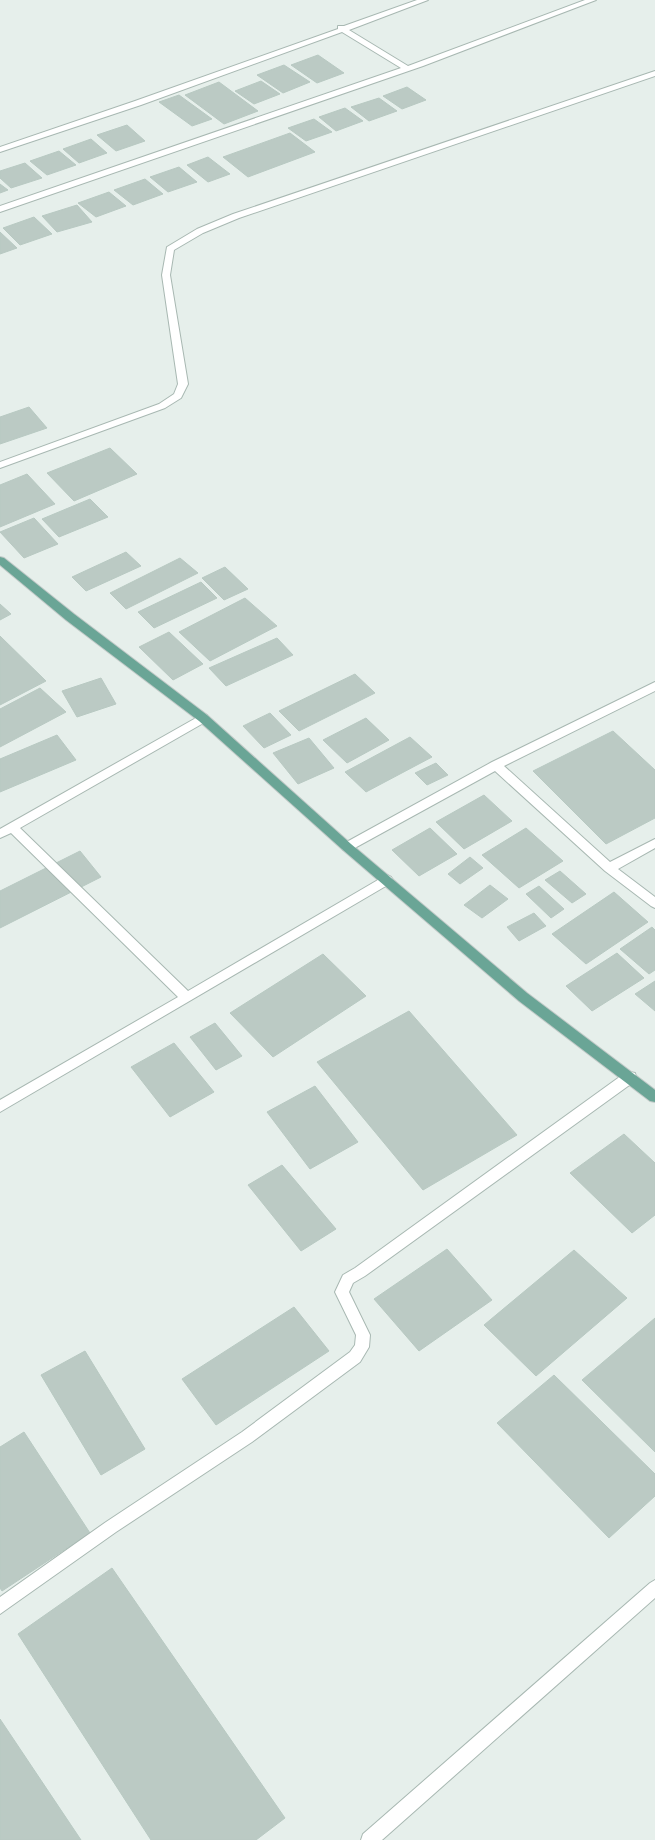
<svg xmlns="http://www.w3.org/2000/svg" width="655" height="1840" font-family="'Alegreya Sans',sans-serif">
	<style>
		.building { fill: #bbcac4; stroke: #b8c9c2 }
		.lines { fill: none; stroke-linecap: round; stroke-linejoin: round }
		.service-casing { stroke: #a8b8b2; stroke-width: 2 }
		.minor-casing { stroke: #a8b8b2; stroke-width: 2 }
		.primary-casing { stroke: #c2cac8; stroke-width: 2 }
		.service { fill: #fff; fill-rule: evenodd }
		.minor { fill: #fff; fill-rule: evenodd }
		.primary { fill: #6aa596; fill-rule: evenodd }
	</style>
	<rect width="100%" height="100%" fill="#e6efeb"/>
	<path class="building" d="M 318,55 L 344,73 L 317,83 L 291,65 Z
		M 284,65 L 310,82 L 283,93 L 257,75 Z
		M 261,81 L 280,94 L 254,104 L 235,91 Z
		M 219,82 L 258,111 L 224,124 L 185,95 Z
		M 407,87 L 426,100 L 402,109 L 383,96 Z
		M 179,95 L 212,119 L 192,126 L 159,102 Z
		M 379,98 L 397,111 L 369,121 L 351,107 Z
		M 345,108 L 363,121 L 336,131 L 319,117 Z
		M 314,119 L 332,132 L 306,141 L 288,128 Z
		M 127,125 L 145,141 L 116,151 L 97,135 Z
		M 290,133 L 315,152 L 248,177 L 223,157 Z
		M 91,139 L 107,153 L 79,163 L 63,149 Z
		M 59,151 L 76,165 L 47,175 L 30,161 Z
		M 208,157 L 230,174 L 208,182 L 187,165 Z
		M 25,163 L 42,178 L 11,188 L 0,178 L 0,171 Z
		M 179,167 L 197,182 L 168,192 L 150,177 Z
		M 145,179 L 163,194 L 133,205 L 114,190 Z
		M 0,184 L 8,190 L 0,193 Z
		M 109,192 L 126,206 L 96,217 L 78,203 Z
		M 77,205 L 92,222 L 57,232 L 42,216 Z
		M 34,217 L 52,234 L 20,245 L 3,228 Z
		M 0,232 L 17,248 L 0,254 Z
		M 29,407 L 47,428 L 0,444 L 0,417 Z
		M 110,448 L 137,474 L 74,501 L 47,473 Z
		M 27,474 L 55,504 L 0,527 L 0,485 Z
		M 90,499 L 108,517 L 59,537 L 42,519 Z
		M 34,518 L 58,544 L 24,558 L 0,532 Z
		M 126,552 L 141,566 L 86,591 L 72,577 Z
		M 180,558 L 198,573 L 126,609 L 110,593 Z
		M 225,567 L 248,589 L 224,600 L 202,578 Z
		M 201,582 L 217,598 L 154,628 L 138,612 Z
		M 245,598 L 277,626 L 210,661 L 179,632 Z
		M 0,604 L 11,614 L 0,620 Z
		M 169,632 L 203,664 L 173,680 L 139,647 Z
		M 0,636 L 46,681 L 0,705 Z
		M 277,638 L 293,655 L 226,686 L 209,668 Z
		M 355,674 L 375,693 L 299,731 L 279,711 Z
		M 101,678 L 116,704 L 77,717 L 62,691 Z
		M 40,688 L 66,712 L 0,747 L 0,709 Z
		M 270,713 L 291,735 L 264,748 L 243,726 Z
		M 366,718 L 389,740 L 347,763 L 323,740 Z
		M 613,731 L 655,770 L 655,818 L 606,844 L 533,771 Z
		M 57,735 L 76,760 L 0,792 L 0,759 Z
		M 410,737 L 432,757 L 366,792 L 345,772 Z
		M 309,738 L 334,768 L 298,784 L 273,753 Z
		M 436,763 L 448,775 L 427,785 L 415,773 Z
		M 484,795 L 512,821 L 464,849 L 436,822 Z
		M 430,828 L 457,854 L 419,876 L 392,850 Z
		M 526,828 L 563,861 L 519,888 L 482,855 Z
		M 80,851 L 101,877 L 0,928 L 0,891 Z
		M 470,857 L 483,868 L 460,884 L 448,874 Z
		M 560,871 L 586,894 L 572,903 L 545,880 Z
		M 490,885 L 508,899 L 482,918 L 464,905 Z
		M 539,886 L 564,909 L 551,918 L 526,894 Z
		M 614,892 L 648,922 L 586,964 L 552,934 Z
		M 534,913 L 546,926 L 519,941 L 507,927 Z
		M 652,927 L 655,930 L 655,970 L 649,974 L 620,949 Z
		M 617,953 L 644,978 L 592,1011 L 566,986 Z
		M 323,954 L 366,996 L 273,1057 L 230,1013 Z
		M 655,981 L 655,1011 L 635,994 Z
		M 409,1011 L 517,1135 L 423,1190 L 317,1062 Z
		M 215,1023 L 242,1056 L 216,1070 L 190,1037 Z
		M 174,1043 L 214,1092 L 170,1117 L 131,1067 Z
		M 315,1086 L 358,1142 L 310,1169 L 267,1112 Z
		M 624,1134 L 655,1163 L 655,1215 L 632,1233 L 570,1173 Z
		M 282,1165 L 336,1229 L 301,1251 L 248,1185 Z
		M 447,1249 L 492,1300 L 419,1351 L 374,1299 Z
		M 574,1250 L 627,1298 L 536,1376 L 484,1325 Z
		M 294,1307 L 329,1351 L 216,1425 L 182,1379 Z
		M 655,1318 L 655,1452 L 582,1380 Z
		M 85,1351 L 145,1449 L 101,1475 L 41,1375 Z
		M 554,1375 L 655,1474 L 655,1496 L 609,1538 L 497,1423 Z
		M 24,1432 L 90,1533 L 2,1591 L 0,1588 L 0,1447 Z
		M 112,1568 L 285,1818 L 256,1840 L 151,1840 L 18,1634 Z
		M 0,1719 L 81,1840 L 0,1840 Z"/>
	<g class="lines">
		<g class="service-casing">
			<path id="service" d="M 655,71 L 655,76 L 239,218 L 203,233 L 174,250 L 170,275 L 188,384 L 181,398 L 165,408 L 0,468 L 0,462 L 159,404 L 174,394 L 178,384 L 162,275 L 167,247 L 197,229 L 233,214 Z
				M 203,714 L 207,715 L 208,718 L 207,721 L 20,828 L 188,991 L 383,877 L 387,875 L 391,877 L 393,880 L 391,883 L 0,1112 L 0,1100 L 178,997 L 11,833 L 0,838 L 0,829 Z
				M 630,1072 L 635,1073 L 636,1077 L 635,1081 L 365,1276 L 353,1283 L 349,1292 L 370,1335 L 369,1347 L 360,1362 L 252,1442 L 116,1532 L 0,1614 L 0,1597 L 106,1522 L 242,1432 L 350,1352 L 355,1345 L 356,1335 L 335,1292 L 343,1275 L 355,1268 L 625,1073 Z
				M 655,1580 L 655,1598 L 382,1840 L 361,1840 L 363,1834 L 650,1583 Z"/>
		</g>
		<g class="minor-casing">
			<path id="minor" d="M 417,0 L 428,0 L 349,30 L 408,66 L 585,0 L 596,0 L 423,66 L 0,212 L 0,206 L 401,68 L 342,32 L 141,105 L 0,152 L 0,147 L 135,101 L 338,29 L 338,26 L 344,26 Z
				M 655,682 L 655,691 L 504,766 L 610,862 L 655,839 L 655,848 L 618,869 L 655,897 L 655,908 L 651,906 L 605,871 L 495,771 L 351,850 L 343,850 L 341,847 L 343,844 L 492,762 Z"/>
		</g>
		<g class="primary-casing">
			<path id="primary" d="M 0,557 L 4,558 L 74,614 L 207,715 L 351,844 L 527,993 L 655,1090 L 655,1102 L 650,1101 L 519,1001 L 343,850 L 199,721 L 66,620 L 0,565 Z"/>
		</g>
		<use href="#service" class="service"/>
		<use href="#minor" class="minor"/>
		<use href="#primary" class="primary"/>
	</g>
</svg>
